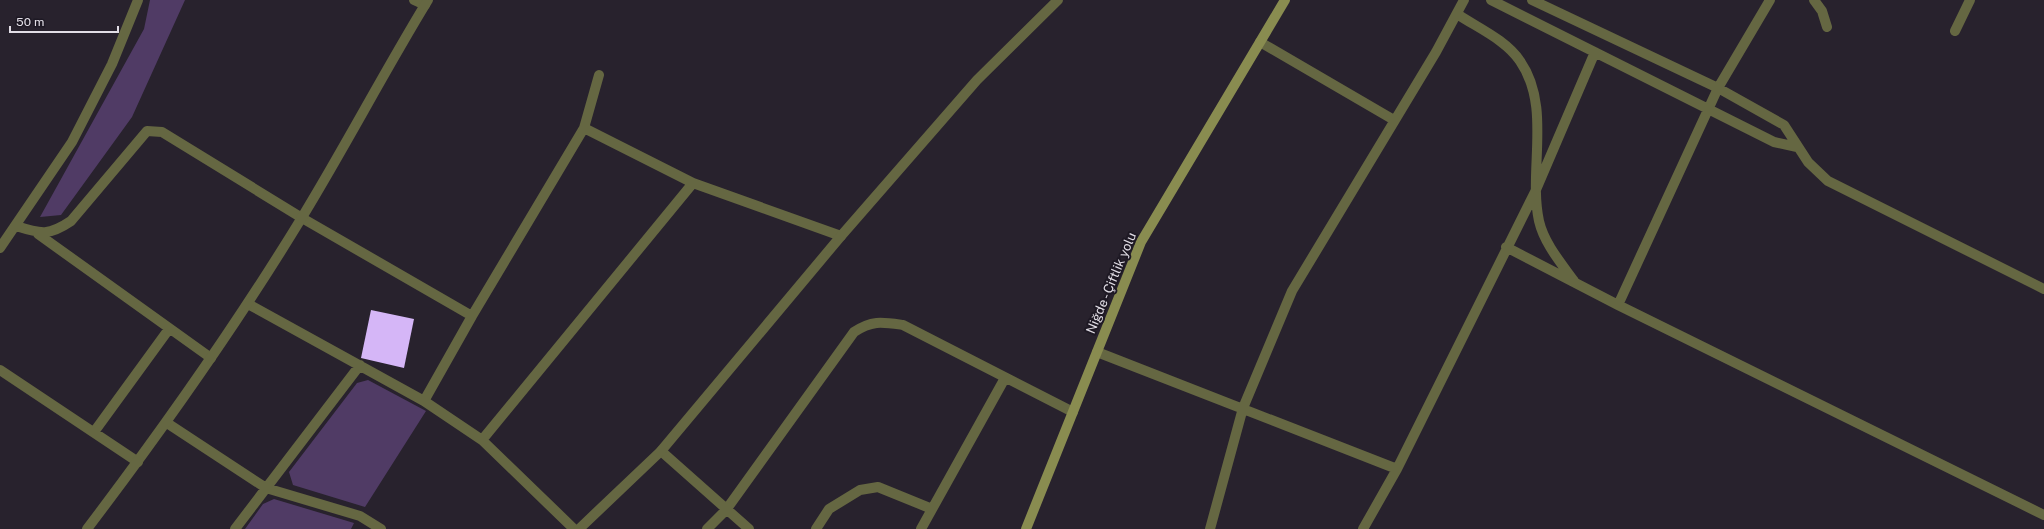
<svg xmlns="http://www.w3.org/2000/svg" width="2044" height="529" font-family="'Public Sans',sans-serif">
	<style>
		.green { fill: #503b65 }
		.building { fill: #d5b6f7 }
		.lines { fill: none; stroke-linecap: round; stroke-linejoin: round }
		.minor { stroke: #656742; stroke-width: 10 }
		.tertiary { stroke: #656742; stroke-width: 10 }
		.secondary { stroke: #898c50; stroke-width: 10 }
		.labels { text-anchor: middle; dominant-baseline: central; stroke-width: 4; stroke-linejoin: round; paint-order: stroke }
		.street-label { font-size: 13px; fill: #e2dee6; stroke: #1e1924 }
	</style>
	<rect width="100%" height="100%" fill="#28222d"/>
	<path class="green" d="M 150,0 L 185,0 L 132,117 L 61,215 L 40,217 L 144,29 Z
		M 368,380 L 426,411 L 365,507 L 293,485 L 289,472 L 357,383 Z
		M 274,499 L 354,523 L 351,529 L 245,529 L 263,504 Z"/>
	<path class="building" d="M 371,310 L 414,319 L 404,368 L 361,358 Z"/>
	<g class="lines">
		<path class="minor" d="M 414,0 L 425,5
			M 1491,0 L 1774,142 L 1797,147
			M 1532,0 L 1718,88 L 1784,125 L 1808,162 L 1828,181 L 2044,289
			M 1814,0 L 1822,11 L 1827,27
			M 1457,14 C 1478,28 1506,40 1520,61 C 1552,107 1528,170 1539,221 C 1544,243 1561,263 1574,281
			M 1955,31 L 1970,0
			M 1260,42 L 1394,120
			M 599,75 L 584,128 L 693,183 L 841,236
			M 16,226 C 41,234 49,236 71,221 L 147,131 L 162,132 L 302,218 L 472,316
			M 38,234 L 211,358
			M 1506,247 L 1618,305 L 2044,515
			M 0,248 L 72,142 L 112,64 L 138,0
			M 248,304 L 424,401 L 472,316 L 584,128
			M 1618,305 L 1718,88 L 1770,0
			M 1097,352 L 1397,469
			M 0,370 L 138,462
			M 424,401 L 482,440 L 574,529
			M 167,423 L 266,488 L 360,516 L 381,529
			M 94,432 L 169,329
			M 482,440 L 693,183
			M 661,451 L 749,529
			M 235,529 L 360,365
			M 707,529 L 726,510 L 854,332 C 872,320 882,322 903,325 L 1073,412
			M 816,529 L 829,509 L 860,490 L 878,487 L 932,509
			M 921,529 L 1005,378
			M 1210,529 L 1243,408 L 1292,291 L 1436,52 L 1464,0
			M 1363,529 L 1397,469 L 1535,192 L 1595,52"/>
		<path class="tertiary" d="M 87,529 C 163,429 235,327 301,219 C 345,147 384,72 428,0
			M 579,529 L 661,451 L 841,236 L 977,80 L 1058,0"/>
		<path class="secondary" d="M 1026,529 L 1141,242 L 1285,0"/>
	</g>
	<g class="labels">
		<g class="street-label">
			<text transform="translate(1111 283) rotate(-67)">Niğde - Çiftlik yolu</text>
		</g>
	</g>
	<path d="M10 26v6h108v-6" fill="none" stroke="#e2dee6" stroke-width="2"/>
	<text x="16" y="26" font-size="12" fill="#e2dee6" stroke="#1e1924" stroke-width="3" paint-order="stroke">50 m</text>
</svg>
